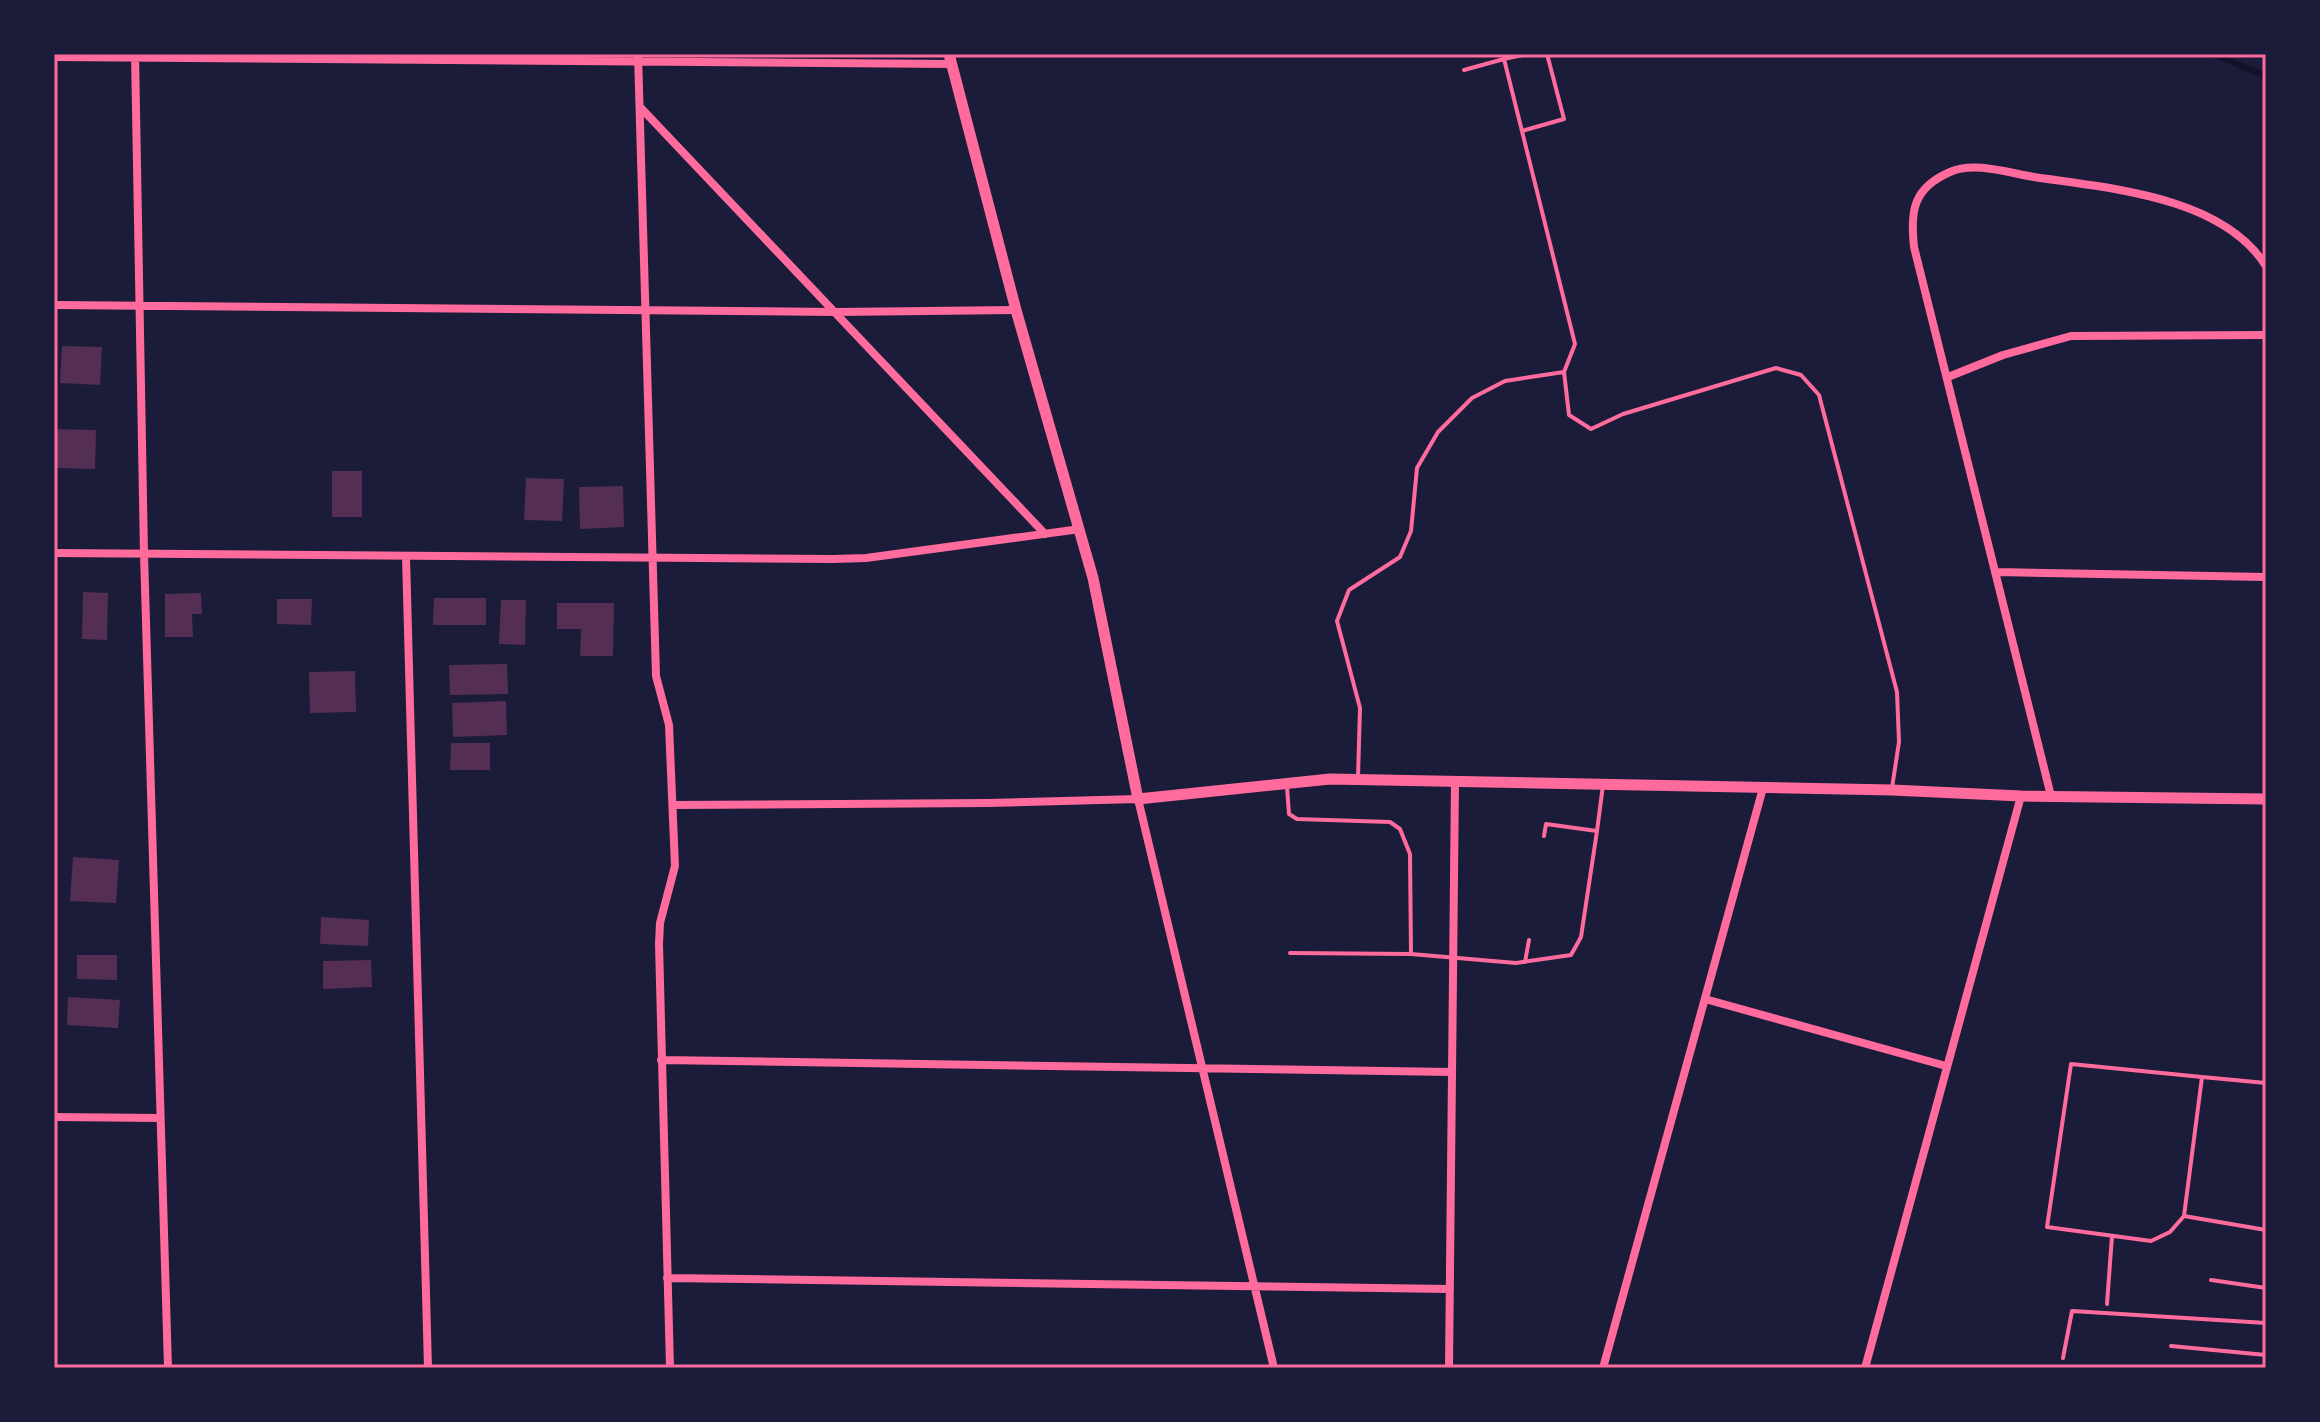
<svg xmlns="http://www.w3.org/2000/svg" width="2320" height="1422" font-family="'Nunito Sans',sans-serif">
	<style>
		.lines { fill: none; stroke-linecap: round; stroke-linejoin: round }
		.stream { stroke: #12122b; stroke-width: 6 }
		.building { fill: #542f53 }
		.service { stroke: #ff6b9d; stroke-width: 4 }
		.minor { stroke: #ff6b9d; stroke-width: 8 }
		.tertiary { stroke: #ff6b9d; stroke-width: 11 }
		.neatline { fill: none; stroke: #ff6b9d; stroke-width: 3 }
	</style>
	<rect width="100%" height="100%" fill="#1b1b3a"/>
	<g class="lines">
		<path class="stream" d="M 2212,54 L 2266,76"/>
	</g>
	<path class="building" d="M 62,346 L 102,347 L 100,385 L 60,383 Z
		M 54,429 L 96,430 L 95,469 L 54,468 Z
		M 332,471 L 362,471 L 362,517 L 332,517 Z
		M 526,478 L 564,479 L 562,521 L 524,520 Z
		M 623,486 L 624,527 L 580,529 L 579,487 Z
		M 83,592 L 108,593 L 107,640 L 82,639 Z
		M 201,593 L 202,614 L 192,614 L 193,637 L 165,637 L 165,594 Z
		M 434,598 L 486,598 L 486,625 L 433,625 Z
		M 277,599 L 312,599 L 311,625 L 277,624 Z
		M 501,600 L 526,600 L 525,645 L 499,644 Z
		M 557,603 L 614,603 L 613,656 L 580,656 L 581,629 L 557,629 Z
		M 507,664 L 508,694 L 450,695 L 449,665 Z
		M 355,671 L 356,712 L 310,713 L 309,672 Z
		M 506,701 L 507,735 L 453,737 L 452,703 Z
		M 451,743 L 490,743 L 490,770 L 450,770 Z
		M 73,857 L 119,860 L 116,903 L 70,901 Z
		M 321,917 L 369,920 L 368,946 L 320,944 Z
		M 77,955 L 117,955 L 117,980 L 77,979 Z
		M 371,960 L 372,987 L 323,989 L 323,961 Z
		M 68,997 L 120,1000 L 118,1028 L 67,1025 Z"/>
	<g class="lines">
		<path class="service" d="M 1527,54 L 1504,59 L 1575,344 L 1564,372 L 1569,415 L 1591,429 L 1623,414 L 1776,368 L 1801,375 L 1819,395 L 1897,692 L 1899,742 L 1892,788
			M 1464,70 L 1504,59
			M 1522,131 L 1564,119 L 1547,54
			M 1358,777 L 1360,708 L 1337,621 L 1349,590 L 1400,557 L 1411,531 L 1417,468 L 1438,432 L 1472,398 L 1505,381 L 1564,372
			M 1287,787 L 1289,814 L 1297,819 L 1390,822 L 1400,829 L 1410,854 L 1411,954
			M 1597,831 L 1603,785
			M 1290,953 L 1411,954 L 1516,963 L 1571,955 L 1581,937 L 1597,831 L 1546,824 L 1544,836
			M 1525,962 L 1529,940
			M 2266,1083 L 2202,1077 L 2184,1216 L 2266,1230
			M 2184,1216 L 2170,1232 L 2151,1241 L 2047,1227 L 2071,1064 L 2202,1077
			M 2211,1280 L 2266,1288
			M 2107,1304 L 2112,1236
			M 2171,1346 L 2266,1355
			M 2063,1358 L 2072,1311 L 2266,1323"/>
		<path class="minor" d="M 135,54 L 144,554 L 168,1368
			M 638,54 L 656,676 L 669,725 L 675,866 L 660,923 L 659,944 L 670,1368
			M 54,57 L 952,64
			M 641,108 L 1045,534
			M 54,305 L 836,312 L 1016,310
			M 1948,377 L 2003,355 L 2071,336 L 2266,335
			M 54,553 L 833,559 L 866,558 L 1080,529
			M 406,557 L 428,1368
			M 1995,572 L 2266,577
			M 2051,796 L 1914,247 C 1910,211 1913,188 1950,172 C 1974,161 2009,173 2034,177 C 2108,188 2222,196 2266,266
			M 673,805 L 988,803 L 1138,799 L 1274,1368
			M 1705,999 L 1946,1066
			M 661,1060 L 1452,1072
			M 54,1117 L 160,1118
			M 667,1278 L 1450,1289
			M 1449,1368 L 1455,780
			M 1603,1368 L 1763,788
			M 1865,1368 L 2021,796"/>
		<path class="tertiary" d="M 949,54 L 1016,310 L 1093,578 L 1138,799 L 1330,779 L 1892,790 L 2021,796 L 2266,799"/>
	</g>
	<rect width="2320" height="1422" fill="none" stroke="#1b1b3a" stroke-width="112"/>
	<rect x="56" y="56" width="2208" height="1310" class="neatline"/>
</svg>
